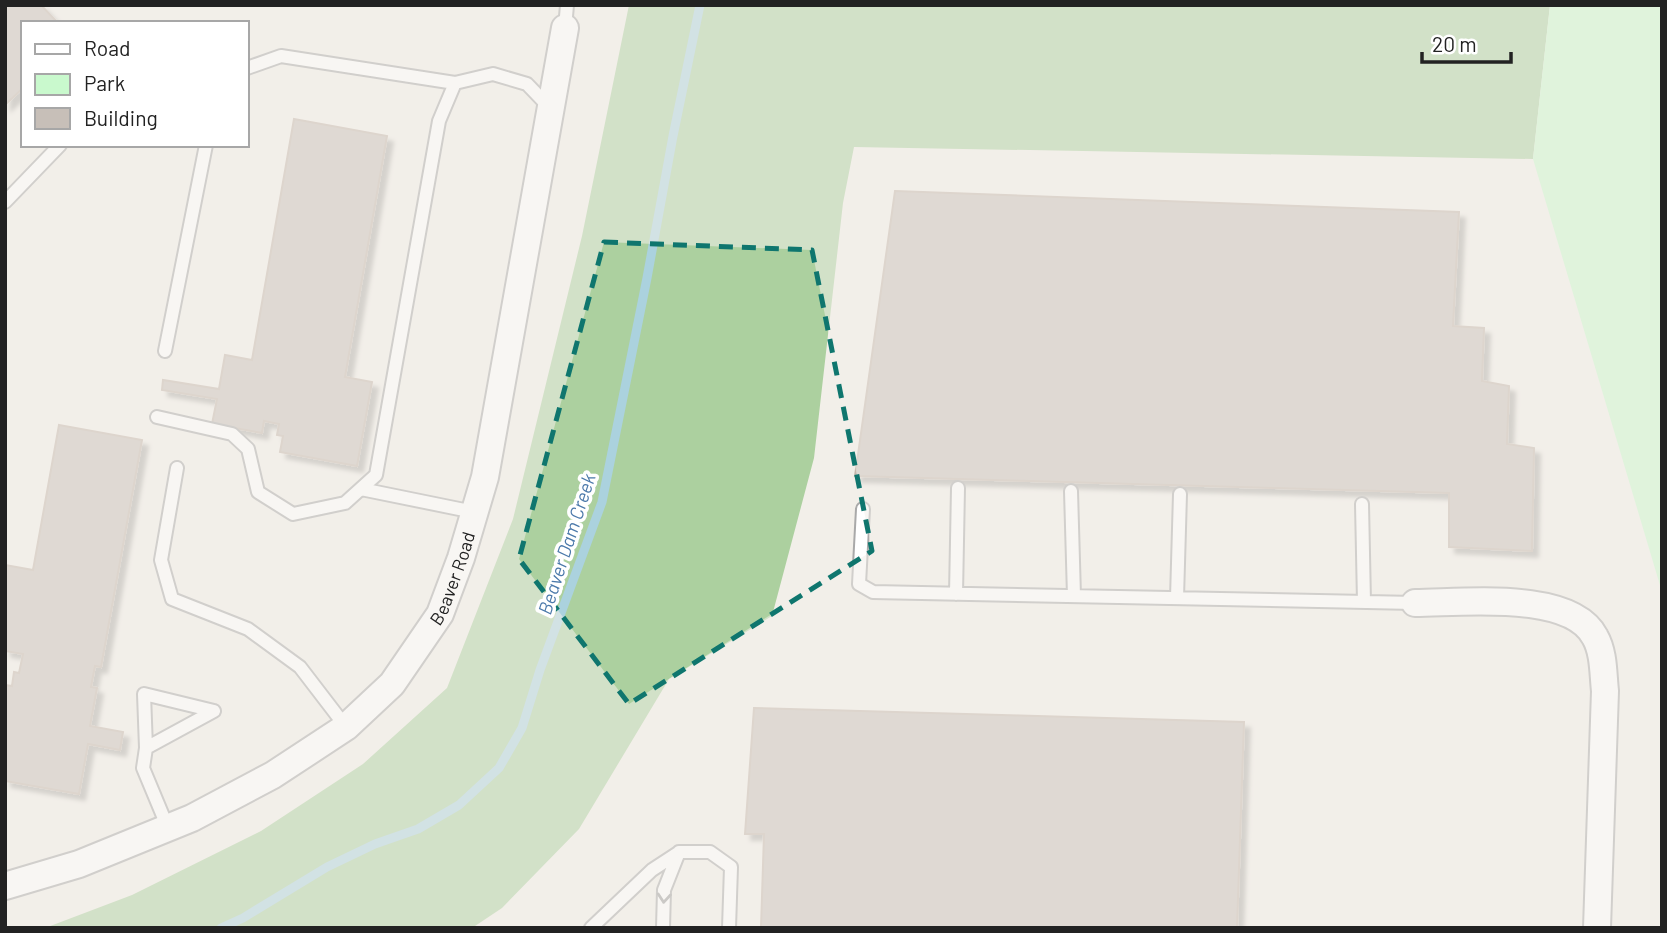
<svg xmlns="http://www.w3.org/2000/svg" width="1667" height="933" font-family="Barlow,sans-serif">
	<style>
		.forest { fill: #acd09f }
		.park { fill: #c9f9cd }
		.lines { fill: none; stroke-linecap: round; stroke-linejoin: round }
		.stream { stroke: #abd2de; stroke-width: 9 }
		.building { fill: #c7bfb8; stroke: #c4b6ab; stroke-width: 2; filter: url(#shadow) }
		.service-casing { stroke: #a9a9a9; stroke-width: 16 }
		.minor-casing { stroke: #a9a9a9; stroke-width: 30 }
		.service { stroke: #fff; stroke-width: 12 }
		.minor { stroke: #fff; stroke-width: 26 }
		.oneway { stroke: #9c9c9c }
		.marked { fill: none; stroke: #0f766e; stroke-width: 5; stroke-dasharray: 14 9; stroke-linejoin: round }
		.labels { text-anchor: middle; dominant-baseline: central; stroke-width: 7; stroke-linejoin: round; paint-order: stroke }
		.street-label { font-size: 18px; fill: #222; stroke: #fff }
		.water-label { font-size: 19px; font-style: italic; fill: #4b79aa; stroke: #fff }
	</style>
	<defs>
		<filter id="shadow"><feDropShadow dx="6" dy="6" stdDeviation="2" flood-color="#0004"/></filter>
	</defs>
	<rect width="100%" height="100%" fill="#f2efe9"/>
	<path class="forest" d="M 629,5 L 1550,5 L 1533,159 L 854,147 L 843,203 L 814,458 L 772,616 L 669,679 L 579,829 L 502,908 L 472,928 L 45,928 L 132,895 L 261,831 L 363,764 L 447,688 L 513,519 L 582,236 Z"/>
	<path class="park" d="M 1550,5 L 1662,5 L 1662,592 L 1533,159 Z"/>
	<g class="lines">
		<path class="stream" d="M 221,928 L 243,918 L 327,867 L 375,844 L 418,829 L 459,805 L 499,768 L 522,728 L 540,670 L 602,502 L 647,278 L 673,136 L 700,5"/>
	</g>
	<path class="building" d="M 5,5 L 41,5 L 58,23 L 23,23 L 23,88 L 5,105 Z
		M 294,119 L 387,136 L 345,377 L 372,382 L 357,466 L 280,452 L 283,436 L 277,435 L 279,424 L 264,421 L 262,433 L 212,424 L 217,399 L 162,390 L 163,380 L 219,389 L 225,355 L 252,360 Z
		M 895,191 L 1459,212 L 1453,326 L 1484,328 L 1482,381 L 1509,386 L 1507,444 L 1534,448 L 1532,551 L 1449,547 L 1449,493 L 855,476 Z
		M 59,425 L 142,440 L 101,667 L 95,666 L 91,687 L 97,688 L 90,726 L 123,732 L 120,750 L 88,744 L 79,794 L 5,781 L 5,685 L 12,686 L 14,672 L 19,673 L 23,654 L 5,651 L 5,565 L 33,570 Z
		M 754,708 L 1244,722 L 1237,928 L 761,928 L 764,834 L 745,834 Z"/>
	<g class="lines">
		<g class="service-casing">
			<path id="service" d="M 565,28 L 567,5
				M 247,68 L 281,56 L 455,83
				M 5,202 L 60,145
				M 165,351 L 206,145
				M 157,417 L 232,434 L 248,449 L 258,492 L 293,514 L 345,503 L 376,475 L 439,121 L 455,83 L 493,74 L 527,84 L 551,109
				M 177,468 L 161,560 L 172,599 L 248,629 L 300,667 L 346,727
				M 361,489 L 474,512
				M 1071,491 L 1074,596
				M 1362,504 L 1364,602
				M 863,509 L 859,584 L 873,592 L 1415,603
				M 956,594 L 958,488
				M 1177,598 L 1180,494
				M 146,748 L 144,694 L 214,711
				M 168,828 L 143,768 L 146,748 L 214,711
				M 591,928 L 652,870 L 678,853
				M 663,928 L 664,890 L 679,852 L 710,852 L 731,867 L 729,928"/>
		</g>
		<g class="minor-casing">
			<g id="minor">
				<path d="M 1415,603 C 1462,603 1571,590 1595,637 C 1604,653 1603,673 1605,691 L 1597,928"/>
				<path id="s1" d="M 5,886 L 79,864 L 192,818 L 273,775 L 346,727 L 392,684 L 440,614 L 461,558 L 485,477 L 565,28"/>
			</g>
		</g>
		<use href="#service" class="service"/>
		<use href="#minor" class="minor"/>
	</g>
	<defs><path id="oneway-chevron" d="M-2-3.5L2.5 0L-2 3.5" fill="none" stroke-width="1.6" stroke-linecap="round" stroke-linejoin="round" transform="scale(1.75)"/></defs>
	<use class="oneway" href="#oneway-chevron" transform="translate(664 898) rotate(95)"/>
	<path d="M0 0H1667V933H0ZM 604,242 L 812,250 L 872,551 L 629,704 L 519,559 Z" fill="#f2efe9" fill-opacity=".55" fill-rule="evenodd"/>
	<path class="marked" d="M 604,242 L 812,250 L 872,551 L 629,704 L 519,559 Z"/>
	<g class="labels">
		<g class="street-label">
			<text stroke="none"><textPath href="#s1" startOffset="564">Beaver Road</textPath></text>
		</g>
		<g class="water-label">
			<text transform="translate(566 544) rotate(-72)">Beaver Dam Creek</text>
		</g>
	</g>
	<rect width="1667" height="933" fill="none" stroke="#222222" stroke-width="14"/>
	<rect x="21" y="21" width="228" height="126" fill="#ffffff" stroke="#a7a7a7" stroke-width="2"/>
	<rect x="35" y="44" width="35" height="10" fill="#ffffff" stroke="#a7a7a7" stroke-width="2"/>
	<text x="84" y="56" font-size="21" fill="#222222">Road</text>
	<rect x="35" y="74" width="35" height="21" fill="#c9f9cd" stroke="#a7a7a7" stroke-width="2"/>
	<text x="84" y="91" font-size="21" fill="#222222">Park</text>
	<rect x="35" y="108" width="35" height="21" fill="#c7bfb8" stroke="#a7a7a7" stroke-width="2"/>
	<text x="84" y="126" font-size="21" fill="#222222">Building</text>
	<path d="M1422 52v10h89v-10" fill="none" stroke="#222222" stroke-width="3.5"/>
	<text x="1432" y="52" font-size="21" fill="#222222" stroke="#ffffff" stroke-width="5" paint-order="stroke">20 m</text>
</svg>
